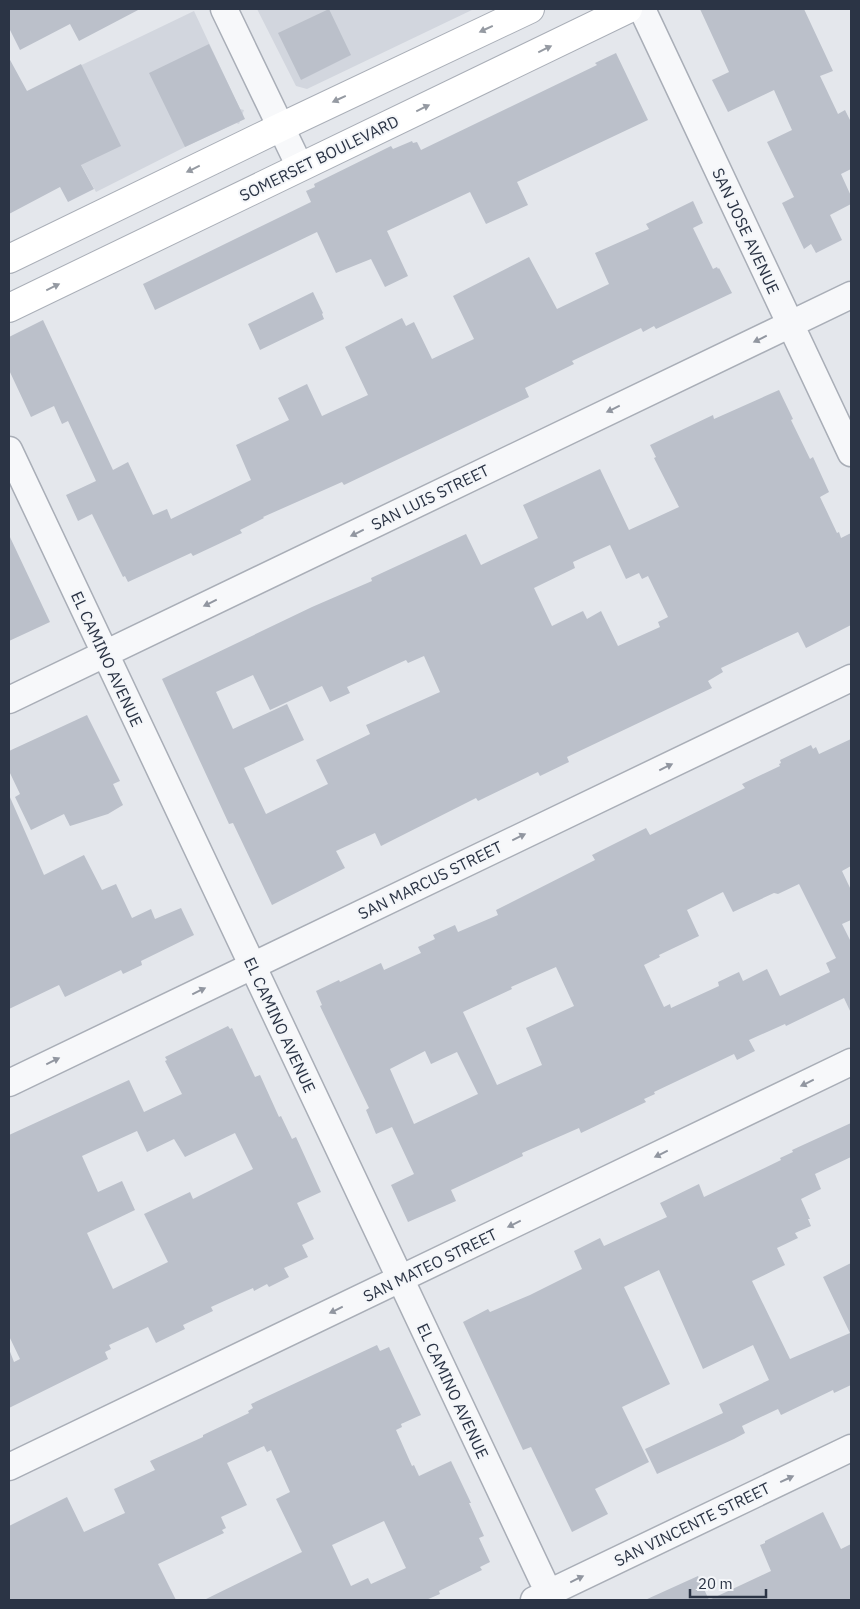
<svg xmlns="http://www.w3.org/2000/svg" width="860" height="1609" font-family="'IBM Plex Sans',sans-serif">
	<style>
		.built { fill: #d2d6de }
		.building { fill: #bbc0ca; fill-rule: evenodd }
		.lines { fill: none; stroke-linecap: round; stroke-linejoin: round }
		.minor-casing { stroke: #a9aeb7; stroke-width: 29 }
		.secondary-casing { stroke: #a9aeb7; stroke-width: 30 }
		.minor { stroke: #f7f8fa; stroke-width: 26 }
		.secondary { stroke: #fff; stroke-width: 28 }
		.oneway { fill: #959aa2 }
		.oneway2 { fill: #9196a0 }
		.labels { text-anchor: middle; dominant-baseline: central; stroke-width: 4; stroke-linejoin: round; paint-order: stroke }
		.street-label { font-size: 16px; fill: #2b3445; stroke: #f4f6f9 }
	</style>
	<rect width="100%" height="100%" fill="#e4e7ec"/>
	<path class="built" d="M 257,9 L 474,9 L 307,89 L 296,86 Z
		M 194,11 L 240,109 L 244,110 L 239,124 L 236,123 L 185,147 L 96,192 L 38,86 Z"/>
	<path class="building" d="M 9,9 L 140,9 L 79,41 L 70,24 L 20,50 L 9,28 Z
		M 329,9 L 351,55 L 301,80 L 278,33 Z
		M 700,9 L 804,9 L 833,71 L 820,76 L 838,114 L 845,110 L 851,122 L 851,169 L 841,174 L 851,196 L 851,204 L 830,215 L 842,240 L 816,253 L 811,244 L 804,249 L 782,203 L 794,197 L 767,142 L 792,130 L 774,90 L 728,112 L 712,80 L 729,72 Z
		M 209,44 L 245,119 L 185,147 L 149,73 Z
		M 616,53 L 648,120 L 517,182 L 528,205 L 486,224 L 470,192 L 387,231 L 408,276 L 385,287 L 371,259 L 336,273 L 317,232 L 155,310 L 143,284 L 311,202 L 306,191 L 315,187 L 314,184 L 391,146 L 393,149 L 412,141 L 413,143 L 417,142 L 421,150 L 597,65 L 595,63 Z
		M 9,58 L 27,91 L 81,64 L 121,146 L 81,165 L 94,189 L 68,202 L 60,187 L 9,214 Z
		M 693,201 L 703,223 L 693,228 L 713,269 L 717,267 L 718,269 L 719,268 L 732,293 L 656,329 L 654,326 L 643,332 L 641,328 L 572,361 L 574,364 L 525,388 L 529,397 L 344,485 L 342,482 L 263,517 L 264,518 L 240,530 L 242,533 L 193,556 L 191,553 L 128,582 L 125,576 L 123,577 L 92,514 L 78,521 L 66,495 L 96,481 L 68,421 L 62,424 L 54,406 L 31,417 L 9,370 L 9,337 L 43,320 L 113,470 L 128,462 L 153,515 L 167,509 L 171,519 L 251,480 L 236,445 L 289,420 L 278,398 L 307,384 L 322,416 L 368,395 L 345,347 L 402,318 L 406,326 L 414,322 L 432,359 L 474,339 L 453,296 L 529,257 L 557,309 L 609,284 L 595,253 L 649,229 L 646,224 Z
		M 313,292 L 323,313 L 322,314 L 324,319 L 260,350 L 248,324 Z
		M 779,390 L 793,419 L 791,420 L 810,459 L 813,457 L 829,492 L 820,497 L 837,533 L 839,532 L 841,538 L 851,533 L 851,625 L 806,648 L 798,632 L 721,668 L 723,672 L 708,681 L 712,688 L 567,757 L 569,762 L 540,776 L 538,772 L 478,801 L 476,798 L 381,846 L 375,833 L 336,851 L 345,868 L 272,905 L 233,823 L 229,824 L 162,679 L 312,607 L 372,581 L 371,578 L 466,534 L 481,565 L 538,538 L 523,505 L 600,469 L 629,530 L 679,507 L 654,458 L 656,457 L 650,445 L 713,415 L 714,419 ZM 610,545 L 626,579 L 639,573 L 642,579 L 648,576 L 668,617 L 658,622 L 660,627 L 618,646 L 601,611 L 587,619 L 583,611 L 552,626 L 534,588 L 575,568 L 573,562 ZM 424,656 L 440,692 L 366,725 L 370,734 L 316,760 L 328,784 L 266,814 L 244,768 L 304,740 L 287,704 L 233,729 L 216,692 L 253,675 L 270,710 L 322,686 L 330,702 L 350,693 L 347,687 L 406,660 L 408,663 Z
		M 9,535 L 50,622 L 9,641 Z
		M 87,715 L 120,781 L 113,784 L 123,805 L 108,814 L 70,826 L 64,814 L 31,830 L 15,797 L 20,794 L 9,771 L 9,751 Z
		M 851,739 L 851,866 L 842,871 L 851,890 L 851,920 L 842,924 L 851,942 L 851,1013 L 844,998 L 786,1026 L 785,1024 L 749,1040 L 755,1051 L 737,1060 L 734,1054 L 654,1092 L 655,1094 L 644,1099 L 646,1102 L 581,1133 L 579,1128 L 522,1153 L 523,1156 L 451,1190 L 456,1201 L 408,1222 L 391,1185 L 414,1174 L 392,1127 L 376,1134 L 366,1110 L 369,1108 L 320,1006 L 322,1005 L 316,991 L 339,980 L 340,982 L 381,963 L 384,970 L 421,953 L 418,947 L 435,939 L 433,935 L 455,925 L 458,932 L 498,915 L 496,910 L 595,860 L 592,855 L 646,828 L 650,835 L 745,788 L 742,784 L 780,766 L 779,764 L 781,763 L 780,760 L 811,745 L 813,749 L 816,747 L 819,754 ZM 799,884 L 836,958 L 826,963 L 830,972 L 780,996 L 767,969 L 743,981 L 739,972 L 718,982 L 719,986 L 671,1008 L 670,1004 L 664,1007 L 644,965 L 660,957 L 659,955 L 699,936 L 687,910 L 723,892 L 733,912 L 774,893 L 778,894 ZM 556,967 L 574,1006 L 526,1028 L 542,1065 L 497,1085 L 463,1012 L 512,989 L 511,987 ZM 425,1051 L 431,1064 L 457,1052 L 478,1094 L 414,1124 L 390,1069 Z
		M 9,795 L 44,875 L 84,855 L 102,890 L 116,884 L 132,918 L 151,909 L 155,919 L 181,908 L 194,935 L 141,961 L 142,965 L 123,974 L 121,970 L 65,997 L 59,985 L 9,1009 Z
		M 228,1026 L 230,1029 L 232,1028 L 255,1077 L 260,1075 L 279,1117 L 281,1116 L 292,1139 L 296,1137 L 321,1192 L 297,1203 L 314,1239 L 302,1245 L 308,1257 L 284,1268 L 289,1277 L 269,1287 L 267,1284 L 254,1291 L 253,1288 L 211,1307 L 213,1311 L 183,1325 L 185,1329 L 156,1343 L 148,1327 L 109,1345 L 111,1349 L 105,1352 L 108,1359 L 9,1408 L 9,1349 L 14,1362 L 20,1359 L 9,1336 L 9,1135 L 129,1080 L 144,1112 L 182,1094 L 165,1061 L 167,1060 L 165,1057 ZM 137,1131 L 147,1152 L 174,1139 L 185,1157 L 235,1133 L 253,1169 L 193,1199 L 190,1192 L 144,1214 L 168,1262 L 113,1289 L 87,1233 L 135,1210 L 122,1181 L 98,1192 L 82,1156 Z
		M 851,1123 L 851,1157 L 815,1174 L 821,1189 L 801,1199 L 810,1219 L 808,1219 L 811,1226 L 795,1233 L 798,1238 L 777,1248 L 785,1265 L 752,1281 L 790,1359 L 850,1333 L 823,1277 L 851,1263 L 851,1385 L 834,1393 L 833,1390 L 781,1415 L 778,1409 L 742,1426 L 745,1433 L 734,1439 L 657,1474 L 645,1449 L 723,1413 L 719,1404 L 769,1380 L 753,1345 L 703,1369 L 659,1270 L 624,1287 L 670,1384 L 622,1407 L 649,1462 L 595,1489 L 608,1514 L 572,1532 L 531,1447 L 523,1450 L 463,1322 L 488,1309 L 490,1312 L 530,1295 L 582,1269 L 574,1251 L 600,1238 L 604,1246 L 667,1217 L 660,1203 L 699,1184 L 704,1197 L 781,1160 L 780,1158 L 793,1152 L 792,1150 Z
		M 377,1345 L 380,1351 L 389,1347 L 421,1415 L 401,1424 L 402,1427 L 396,1430 L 412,1466 L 414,1465 L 419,1476 L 451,1461 L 471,1503 L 469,1503 L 484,1536 L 479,1538 L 490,1562 L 480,1567 L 482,1570 L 439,1591 L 440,1594 L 426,1600 L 204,1600 L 302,1552 L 276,1499 L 290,1492 L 271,1450 L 267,1452 L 264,1446 L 227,1463 L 247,1505 L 221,1517 L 226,1528 L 222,1530 L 224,1533 L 158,1564 L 176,1600 L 9,1600 L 9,1526 L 67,1497 L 84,1532 L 125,1513 L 114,1489 L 155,1470 L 150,1461 L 203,1437 L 203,1435 L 249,1413 L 248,1411 L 253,1408 L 251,1404 ZM 384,1521 L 406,1568 L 371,1584 L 368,1578 L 351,1586 L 332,1545 Z
		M 823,1512 L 841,1549 L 851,1544 L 851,1600 L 645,1600 L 698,1576 L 709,1600 L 771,1571 L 760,1545 L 765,1543 L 765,1541 Z"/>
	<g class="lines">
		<g class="minor-casing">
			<path id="minor" d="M 224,9 L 300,167
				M 642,9 L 851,453
				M 9,450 L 552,1600
				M 9,700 L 851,295
				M 9,1083 L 851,678
				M 9,1467 L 851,1062
				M 534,1600 L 851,1448"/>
		</g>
		<g class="secondary-casing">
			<path id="secondary" d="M 9,259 L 281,127 L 530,9
				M 9,308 L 628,9"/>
		</g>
		<use href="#minor" class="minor"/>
		<use href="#secondary" class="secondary"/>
	</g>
	<defs><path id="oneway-solid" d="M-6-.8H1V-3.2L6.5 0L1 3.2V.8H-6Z" transform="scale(1.25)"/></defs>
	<g class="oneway">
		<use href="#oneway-solid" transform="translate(486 29) rotate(155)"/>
		<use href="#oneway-solid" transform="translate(545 49) rotate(-26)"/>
		<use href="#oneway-solid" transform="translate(339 99) rotate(155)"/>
		<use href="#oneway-solid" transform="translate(423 108) rotate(-26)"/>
		<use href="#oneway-solid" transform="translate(193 169) rotate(154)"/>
		<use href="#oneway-solid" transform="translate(53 287) rotate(-26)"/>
	</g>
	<g class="oneway2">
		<use href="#oneway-solid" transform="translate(760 339) rotate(154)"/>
		<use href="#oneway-solid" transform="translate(613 409) rotate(154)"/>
		<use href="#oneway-solid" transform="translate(357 533) rotate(154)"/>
		<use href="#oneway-solid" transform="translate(210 603) rotate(154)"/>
		<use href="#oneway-solid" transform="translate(666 767) rotate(-26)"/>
		<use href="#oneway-solid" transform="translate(519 837) rotate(-26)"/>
		<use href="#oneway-solid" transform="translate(199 991) rotate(-26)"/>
		<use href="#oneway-solid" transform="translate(53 1061) rotate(-26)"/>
		<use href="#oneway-solid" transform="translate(807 1083) rotate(154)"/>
		<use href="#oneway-solid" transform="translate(661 1154) rotate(154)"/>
		<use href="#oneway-solid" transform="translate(514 1224) rotate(154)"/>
		<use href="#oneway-solid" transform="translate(336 1310) rotate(154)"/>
		<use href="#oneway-solid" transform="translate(787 1479) rotate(-25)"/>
		<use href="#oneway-solid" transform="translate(577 1579) rotate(-26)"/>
	</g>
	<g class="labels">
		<g class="street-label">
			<text transform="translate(319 158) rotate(-26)">SOMERSET BOULEVARD</text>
			<text transform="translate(746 231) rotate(65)">SAN JOSE AVENUE</text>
			<text transform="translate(430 497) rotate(-26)">SAN LUIS STREET</text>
			<text transform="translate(107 659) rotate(65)">EL CAMINO AVENUE</text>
			<text transform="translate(430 880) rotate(-26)">SAN MARCUS STREET</text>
			<text transform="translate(280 1025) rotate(65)">EL CAMINO AVENUE</text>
			<text transform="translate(430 1265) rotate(-26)">SAN MATEO STREET</text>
			<text transform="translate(453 1391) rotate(65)">EL CAMINO AVENUE</text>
			<text transform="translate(692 1524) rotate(-26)">SAN VINCENTE STREET</text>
		</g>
	</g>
	<rect width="860" height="1609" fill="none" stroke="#2b3445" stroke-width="20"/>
	<path d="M690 1589v8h76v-8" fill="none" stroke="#2b3445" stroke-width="2.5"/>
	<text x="698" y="1589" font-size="15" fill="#2b3445" stroke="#f4f6f9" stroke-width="4" paint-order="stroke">20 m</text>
</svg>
